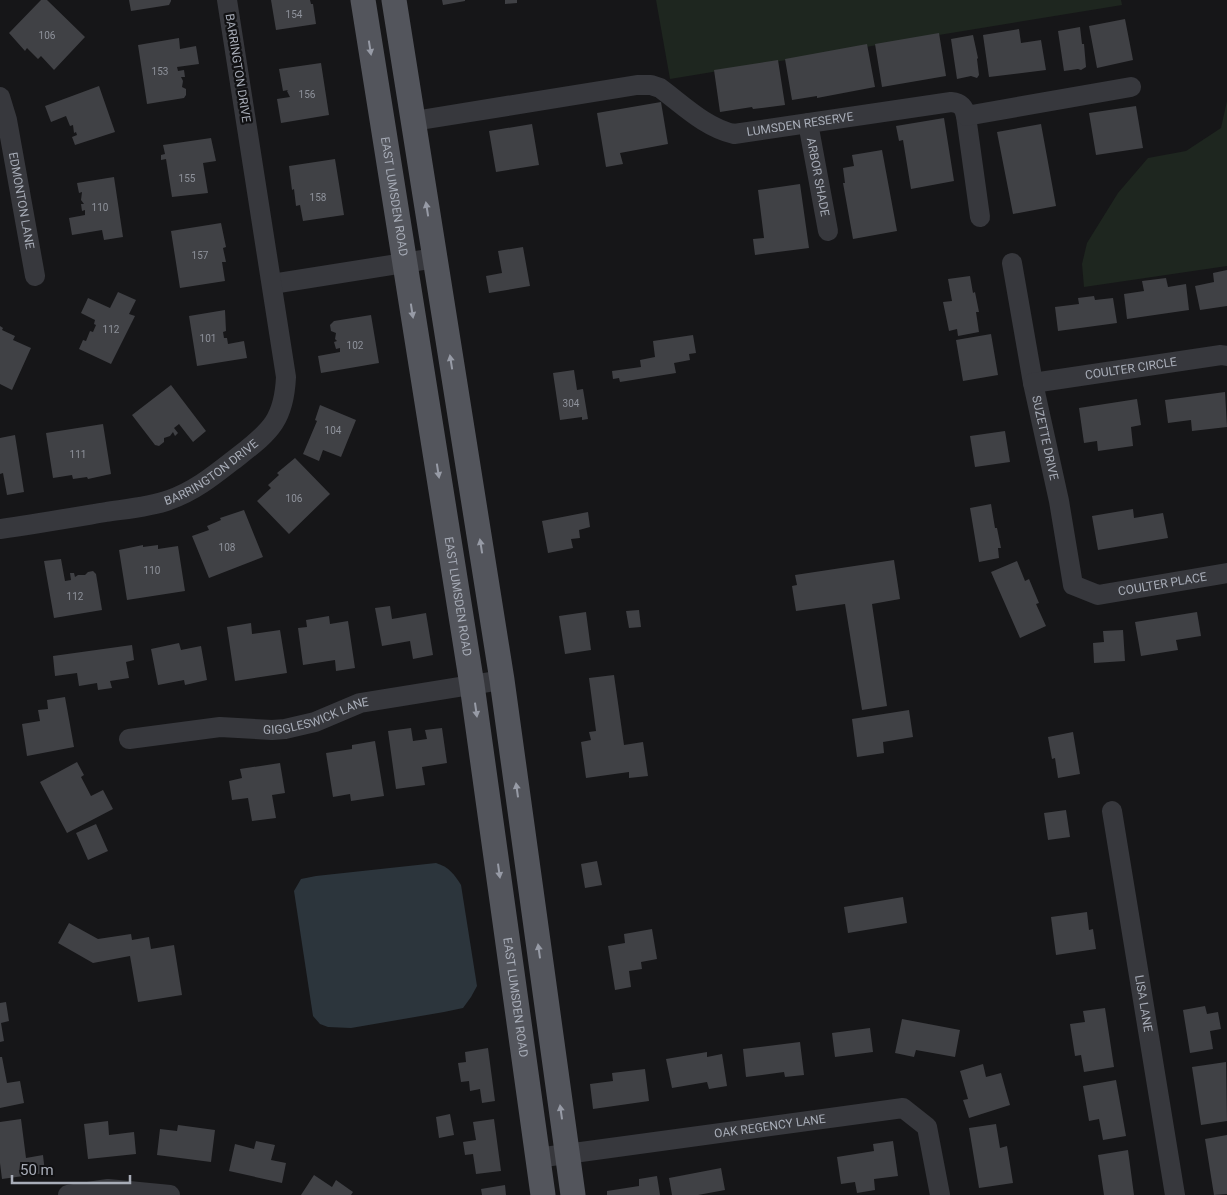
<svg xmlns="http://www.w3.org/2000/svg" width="1227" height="1195" font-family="Roboto,sans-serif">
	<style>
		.green { fill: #1e261f }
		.water { fill: #2c353c }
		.building { fill: #404145 }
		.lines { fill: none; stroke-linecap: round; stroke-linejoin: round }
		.minor { stroke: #37383d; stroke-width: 20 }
		.major { stroke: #53555c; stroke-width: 25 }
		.oneway { fill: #979ba6 }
		.labels { text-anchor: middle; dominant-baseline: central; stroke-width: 4.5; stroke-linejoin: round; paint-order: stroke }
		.number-label { font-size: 10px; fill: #8e929b }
		.street-label { font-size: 12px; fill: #a8adb8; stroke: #111113 }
	</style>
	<rect width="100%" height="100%" fill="#161618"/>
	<path class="green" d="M 656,0 L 1121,0 L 1122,5 L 670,79 Z
		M 1227,101 L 1227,266 L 1084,287 L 1082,264 L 1087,243 L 1118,193 L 1148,158 L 1186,151 L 1221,128 Z"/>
	<path class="water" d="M 436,863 C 449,867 454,874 461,885 L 477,986 L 471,997 L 463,1008 L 444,1012 L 351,1028 L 328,1027 L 320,1024 L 313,1016 L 294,891 L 301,879 L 316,876 Z"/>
	<path class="building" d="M 41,0 L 47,0 L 85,37 L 54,70 L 41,56 L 38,59 L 27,48 L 25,51 L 9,33 Z
		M 129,0 L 171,0 L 171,1 L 169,5 L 131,11 Z
		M 271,0 L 310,0 L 311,4 L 313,4 L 316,24 L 276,30 Z
		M 442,0 L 465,0 L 465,1 L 443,5 Z
		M 505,0 L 517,0 L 517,3 L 505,4 Z
		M 1125,19 L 1133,60 L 1097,68 L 1089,26 Z
		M 1080,27 L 1082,44 L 1084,44 L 1086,67 L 1081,70 L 1078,69 L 1064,71 L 1058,31 Z
		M 1019,29 L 1021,43 L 1041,40 L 1046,70 L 989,77 L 983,35 Z
		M 939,33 L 946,76 L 882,87 L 875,44 Z
		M 973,35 L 978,58 L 977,59 L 979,75 L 977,78 L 971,76 L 957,79 L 951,39 Z
		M 179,38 L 180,49 L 196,46 L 199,64 L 177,67 L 178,71 L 184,70 L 185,77 L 181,77 L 183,81 L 182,87 L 186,89 L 186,95 L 184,98 L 147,104 L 138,45 Z
		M 867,44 L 875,87 L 817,98 L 817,96 L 792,100 L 785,59 Z
		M 778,60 L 785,105 L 753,109 L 752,107 L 720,112 L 714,70 Z
		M 321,63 L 329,115 L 281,123 L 277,99 L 290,97 L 287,91 L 288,90 L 283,91 L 279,69 Z
		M 99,86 L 115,132 L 75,145 L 72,137 L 77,135 L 76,132 L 74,133 L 73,125 L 70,126 L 66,116 L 51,122 L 45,106 Z
		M 661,102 L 668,144 L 620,153 L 623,164 L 606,167 L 597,113 Z
		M 1136,106 L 1143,148 L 1096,155 L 1089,113 Z
		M 944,118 L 954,181 L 911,189 L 903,140 L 899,141 L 896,126 Z
		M 532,124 L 539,165 L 496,172 L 489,131 Z
		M 1041,124 L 1056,206 L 1013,214 L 997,132 Z
		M 211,138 L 216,161 L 203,163 L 208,193 L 172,197 L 166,159 L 161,160 L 161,155 L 165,154 L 163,145 Z
		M 882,150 L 897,231 L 853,239 L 843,183 L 845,183 L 843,168 L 854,166 L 852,155 Z
		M 335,159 L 344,215 L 303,221 L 300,205 L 296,206 L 294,189 L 292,190 L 289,166 Z
		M 114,177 L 123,237 L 104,240 L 102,230 L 72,235 L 69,218 L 85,215 L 85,210 L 82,211 L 81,204 L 84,204 L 81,200 L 82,192 L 79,193 L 77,183 Z
		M 800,184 L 809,248 L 755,255 L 753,239 L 764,238 L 758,190 Z
		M 221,223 L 226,247 L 223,248 L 226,262 L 222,262 L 225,281 L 180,288 L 171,231 Z
		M 523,247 L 530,286 L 489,293 L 486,276 L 502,273 L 498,251 Z
		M 1227,270 L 1227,306 L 1200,310 L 1195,286 L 1214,282 L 1213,273 Z
		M 970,276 L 973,293 L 975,292 L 979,312 L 976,312 L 979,332 L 958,336 L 957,329 L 949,331 L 943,302 L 952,301 L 948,279 Z
		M 1166,278 L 1168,287 L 1186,284 L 1189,310 L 1127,319 L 1124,294 L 1144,291 L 1142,281 Z
		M 118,292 L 136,300 L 129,314 L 135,316 L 111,364 L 79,349 L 83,340 L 86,341 L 90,331 L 93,332 L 96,325 L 94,324 L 95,320 L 81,313 L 88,298 L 110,308 Z
		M 1094,296 L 1095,300 L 1113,298 L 1117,323 L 1058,331 L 1055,307 L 1079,304 L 1078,298 Z
		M 225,310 L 226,331 L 223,332 L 224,338 L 227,338 L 228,344 L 244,341 L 247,358 L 197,366 L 189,316 Z
		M 371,315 L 379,363 L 321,373 L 318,356 L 340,352 L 340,348 L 336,349 L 334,342 L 337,341 L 335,339 L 336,333 L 331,331 L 330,325 L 334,321 Z
		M 0,326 L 3,328 L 2,330 L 15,336 L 13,340 L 31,348 L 12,390 L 0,384 Z
		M 991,334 L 998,375 L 963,381 L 956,340 Z
		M 693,335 L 696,353 L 689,354 L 690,360 L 674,363 L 676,373 L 620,382 L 619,378 L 613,379 L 612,371 L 641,367 L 640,360 L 655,357 L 653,341 Z
		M 574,370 L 577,390 L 583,389 L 588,419 L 582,420 L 582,417 L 560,420 L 553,373 Z
		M 171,385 L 206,431 L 193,442 L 179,424 L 174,428 L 178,433 L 175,436 L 173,432 L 170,436 L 164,438 L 164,442 L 159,446 L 155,445 L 132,415 Z
		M 1225,392 L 1227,427 L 1192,431 L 1191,420 L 1168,423 L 1165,400 Z
		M 1137,399 L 1141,425 L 1131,427 L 1133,446 L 1098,451 L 1097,441 L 1084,443 L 1079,408 Z
		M 320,405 L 356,420 L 341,457 L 323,450 L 319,461 L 303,454 L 317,421 L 315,420 Z
		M 103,424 L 111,474 L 88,479 L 87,477 L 73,479 L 72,475 L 53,478 L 46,433 Z
		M 1005,431 L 1010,462 L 975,467 L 970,436 Z
		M 15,435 L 24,492 L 7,495 L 3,473 L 0,474 L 0,438 Z
		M 295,458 L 330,494 L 289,534 L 257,501 L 271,488 L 268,485 L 279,475 L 277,473 Z
		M 991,504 L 995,528 L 997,528 L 1001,548 L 998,548 L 999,558 L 979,562 L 970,508 Z
		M 1133,509 L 1134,518 L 1163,513 L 1168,538 L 1098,550 L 1092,516 Z
		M 244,510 L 263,557 L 209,578 L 192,536 L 209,530 L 207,526 L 221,520 L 220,518 Z
		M 588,512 L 590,527 L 579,530 L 580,538 L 571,539 L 573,548 L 548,553 L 542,521 Z
		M 143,545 L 143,547 L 158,545 L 158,549 L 178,546 L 185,591 L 127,600 L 119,550 Z
		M 61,559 L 65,581 L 71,580 L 70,573 L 74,573 L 75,577 L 78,575 L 85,575 L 88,572 L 93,571 L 96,574 L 102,610 L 54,618 L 44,561 Z
		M 894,560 L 900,599 L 872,604 L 887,706 L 862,710 L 845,604 L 796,611 L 792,586 L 797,585 L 795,575 Z
		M 1017,561 L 1025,581 L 1029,579 L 1039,603 L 1036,604 L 1046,626 L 1020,638 L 991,572 Z
		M 390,606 L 392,619 L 426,613 L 433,655 L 413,659 L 410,641 L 382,646 L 375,608 Z
		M 639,610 L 641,627 L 629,628 L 626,611 Z
		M 586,612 L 591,650 L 565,654 L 559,616 Z
		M 1197,612 L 1201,636 L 1176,640 L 1178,650 L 1141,656 L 1135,622 Z
		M 329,616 L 330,624 L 348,621 L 355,668 L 336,671 L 335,660 L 303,665 L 298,628 L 307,627 L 306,620 Z
		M 251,623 L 252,634 L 280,630 L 287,673 L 235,681 L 227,627 Z
		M 1123,630 L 1125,661 L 1094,663 L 1093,643 L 1104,642 L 1103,631 Z
		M 179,643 L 181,650 L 201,646 L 207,680 L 185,685 L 184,680 L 158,685 L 151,649 Z
		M 132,645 L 134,660 L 126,662 L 129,678 L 110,681 L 112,688 L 98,690 L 97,683 L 79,686 L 77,673 L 55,676 L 53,656 Z
		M 614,675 L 624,745 L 643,742 L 648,776 L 629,778 L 629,772 L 586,778 L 581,742 L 591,740 L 589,732 L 596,731 L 589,678 Z
		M 65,697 L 74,747 L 27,756 L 22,724 L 40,721 L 38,710 L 48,709 L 47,700 Z
		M 909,710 L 913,737 L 883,742 L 884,753 L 857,757 L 852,719 Z
		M 411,728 L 413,741 L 427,739 L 425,730 L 442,728 L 447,763 L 422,767 L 425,785 L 396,789 L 388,731 Z
		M 1073,732 L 1080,774 L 1058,778 L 1055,758 L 1052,759 L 1048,737 Z
		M 375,741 L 384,796 L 351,801 L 350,794 L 333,797 L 326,753 L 352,749 L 352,745 Z
		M 77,762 L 84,775 L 81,777 L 91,796 L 103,790 L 113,809 L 67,833 L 40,782 Z
		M 280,763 L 285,793 L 272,795 L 276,818 L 252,821 L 248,798 L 232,800 L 229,781 L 242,778 L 240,769 Z
		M 1066,810 L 1070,837 L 1048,840 L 1044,813 Z
		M 96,824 L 108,851 L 88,860 L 76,833 Z
		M 597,861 L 602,885 L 585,888 L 581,864 Z
		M 903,897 L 907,923 L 848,933 L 844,907 Z
		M 1087,912 L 1089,930 L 1093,929 L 1096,949 L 1056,955 L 1051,917 Z
		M 69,923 L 98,939 L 131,934 L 132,940 L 149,937 L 151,949 L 174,945 L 182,995 L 138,1002 L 130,956 L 93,963 L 58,943 Z
		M 652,929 L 657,959 L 641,962 L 642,969 L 629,971 L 631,987 L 615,990 L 608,946 L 625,943 L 624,934 Z
		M 6,1002 L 9,1021 L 1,1023 L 4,1041 L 0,1042 L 0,1003 Z
		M 1205,1006 L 1207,1014 L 1218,1012 L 1221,1029 L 1210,1031 L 1213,1049 L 1190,1053 L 1183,1010 Z
		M 1105,1008 L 1114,1067 L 1084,1072 L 1081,1055 L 1075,1056 L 1070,1024 L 1085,1022 L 1083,1011 Z
		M 902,1019 L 960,1030 L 955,1057 L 916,1050 L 914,1057 L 895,1053 Z
		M 870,1028 L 873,1052 L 835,1057 L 832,1033 Z
		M 800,1042 L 804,1075 L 785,1077 L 784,1072 L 746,1077 L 743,1049 Z
		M 488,1048 L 495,1101 L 482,1103 L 480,1089 L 470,1091 L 469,1081 L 461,1082 L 458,1063 L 466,1062 L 465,1052 Z
		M 707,1052 L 707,1057 L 722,1054 L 727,1086 L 709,1089 L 707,1082 L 672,1088 L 666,1059 Z
		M 0,1057 L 2,1057 L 7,1083 L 20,1081 L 24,1103 L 0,1108 Z
		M 1226,1062 L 1227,1121 L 1201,1125 L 1192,1067 Z
		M 983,1064 L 986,1077 L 1001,1073 L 1010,1105 L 969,1118 L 963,1100 L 968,1099 L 960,1071 Z
		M 645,1069 L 649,1101 L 593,1109 L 590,1084 L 613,1081 L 612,1073 Z
		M 1116,1080 L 1126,1136 L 1103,1140 L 1099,1119 L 1089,1121 L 1083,1086 Z
		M 450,1114 L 454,1135 L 439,1138 L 436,1117 Z
		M 21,1119 L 26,1158 L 43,1155 L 45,1173 L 2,1179 L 0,1163 L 0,1122 Z
		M 494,1119 L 501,1171 L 476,1174 L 473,1154 L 465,1155 L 463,1142 L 476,1140 L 473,1122 Z
		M 108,1121 L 109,1135 L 134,1132 L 136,1154 L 88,1159 L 84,1124 Z
		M 996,1124 L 1000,1148 L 1007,1146 L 1013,1183 L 979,1188 L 969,1128 Z
		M 178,1125 L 215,1130 L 211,1162 L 157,1155 L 160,1129 L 177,1131 Z
		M 1227,1135 L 1227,1194 L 1214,1195 L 1205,1139 Z
		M 256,1141 L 275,1145 L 271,1160 L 286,1163 L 282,1183 L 229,1171 L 235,1144 L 254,1149 Z
		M 893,1141 L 898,1176 L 874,1179 L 875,1190 L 857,1193 L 855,1182 L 841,1184 L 837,1157 L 874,1151 L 873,1144 Z
		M 1128,1150 L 1134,1195 L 1104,1195 L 1098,1155 Z
		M 721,1168 L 725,1190 L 698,1195 L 672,1195 L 669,1178 Z
		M 314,1175 L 332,1187 L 336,1180 L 353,1192 L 351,1195 L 301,1195 Z
		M 657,1176 L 660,1195 L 607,1195 L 607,1191 L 639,1186 L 639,1179 Z
		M 505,1185 L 506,1195 L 482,1195 L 481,1189 Z"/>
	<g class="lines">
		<g class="minor">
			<path id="s1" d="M 0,97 L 7,120 L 35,276"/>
			<path d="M 966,116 L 980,217"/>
			<path id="s2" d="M 414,121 L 637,85 L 651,85 L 660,88 C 683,105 706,128 734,134 L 951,102 C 961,103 964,107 966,116 L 1131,87"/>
			<path id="s3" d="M 808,123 L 828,231"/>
			<path id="s4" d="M 1012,263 L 1033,383 L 1059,501 L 1073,585 L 1098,595 L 1227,573"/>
			<path d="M 272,284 L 435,258"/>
			<path id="s5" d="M 1033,383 L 1221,355 L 1227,356"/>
			<path id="s6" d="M 0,529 C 35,524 70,518 106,512 C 126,509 150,507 169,500 C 196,491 218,472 240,455 C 271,431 284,419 286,377 L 227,0"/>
			<path id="s7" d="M 129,739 L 220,727 L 272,730 L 285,729 L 315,722 L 360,703 L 502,680"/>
			<path id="s8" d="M 1112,811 L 1175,1195"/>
			<path id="s9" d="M 537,1158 L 903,1108 L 927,1127 L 940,1195"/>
			<path d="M 68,1195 L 108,1189 L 170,1195"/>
		</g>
		<g class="major">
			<path id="s10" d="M 363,0 L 472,685 L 543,1195"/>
			<path d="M 394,0 L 502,680 L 573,1195"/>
		</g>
	</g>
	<defs><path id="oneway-solid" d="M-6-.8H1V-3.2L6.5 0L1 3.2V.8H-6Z" transform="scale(1.25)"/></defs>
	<g class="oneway">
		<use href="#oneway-solid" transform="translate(370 48) rotate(81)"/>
		<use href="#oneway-solid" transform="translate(427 209) rotate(-99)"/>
		<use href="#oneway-solid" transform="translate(412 311) rotate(81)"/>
		<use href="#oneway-solid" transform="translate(451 362) rotate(-99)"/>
		<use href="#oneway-solid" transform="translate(438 471) rotate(81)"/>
		<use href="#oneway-solid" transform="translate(481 546) rotate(-99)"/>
		<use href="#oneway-solid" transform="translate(476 710) rotate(82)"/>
		<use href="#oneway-solid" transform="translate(517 790) rotate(-98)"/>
		<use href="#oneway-solid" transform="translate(499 871) rotate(82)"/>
		<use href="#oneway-solid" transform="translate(539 951) rotate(-98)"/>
		<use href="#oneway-solid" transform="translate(561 1112) rotate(-98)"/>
	</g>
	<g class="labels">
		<g class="number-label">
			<text x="294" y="14">154</text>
			<text x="47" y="35">106</text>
			<text x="160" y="71">153</text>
			<text x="307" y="94">156</text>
			<text x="187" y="178">155</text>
			<text x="318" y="197">158</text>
			<text x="100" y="207">110</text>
			<text x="200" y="255">157</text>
			<text x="111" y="329">112</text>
			<text x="208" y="338">101</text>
			<text x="355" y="345">102</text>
			<text x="571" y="403">304</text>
			<text x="333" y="430">104</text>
			<text x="78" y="454">111</text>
			<text x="294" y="498">106</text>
			<text x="227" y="547">108</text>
			<text x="152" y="570">110</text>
			<text x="75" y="596">112</text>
		</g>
		<g class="street-label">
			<text transform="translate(238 68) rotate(81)">BARRINGTON DRIVE</text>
			<text stroke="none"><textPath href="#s2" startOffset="404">LUMSDEN RESERVE</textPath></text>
			<text stroke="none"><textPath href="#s3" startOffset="55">ARBOR SHADE</textPath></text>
			<text stroke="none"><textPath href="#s10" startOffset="199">EAST LUMSDEN ROAD</textPath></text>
			<text stroke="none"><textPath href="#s1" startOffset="106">EDMONTON LANE</textPath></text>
			<text stroke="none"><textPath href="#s5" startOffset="99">COULTER CIRCLE</textPath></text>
			<text stroke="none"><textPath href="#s4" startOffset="178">SUZETTE DRIVE</textPath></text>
			<text stroke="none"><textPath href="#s6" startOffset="222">BARRINGTON DRIVE</textPath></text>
			<text stroke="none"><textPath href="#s4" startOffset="420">COULTER PLACE</textPath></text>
			<text stroke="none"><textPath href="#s10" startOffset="604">EAST LUMSDEN ROAD</textPath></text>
			<text stroke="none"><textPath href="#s7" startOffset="190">GIGGLESWICK LANE</textPath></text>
			<text stroke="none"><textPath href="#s10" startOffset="1009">EAST LUMSDEN ROAD</textPath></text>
			<text stroke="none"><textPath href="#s8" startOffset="195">LISA LANE</textPath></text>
			<text stroke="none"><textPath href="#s9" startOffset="235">OAK REGENCY LANE</textPath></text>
		</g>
	</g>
	<path d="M12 1175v8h118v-8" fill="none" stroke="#a8adb8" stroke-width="2.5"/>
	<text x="20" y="1175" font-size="15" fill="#a8adb8" stroke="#111113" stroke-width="4" paint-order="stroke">50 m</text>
</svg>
